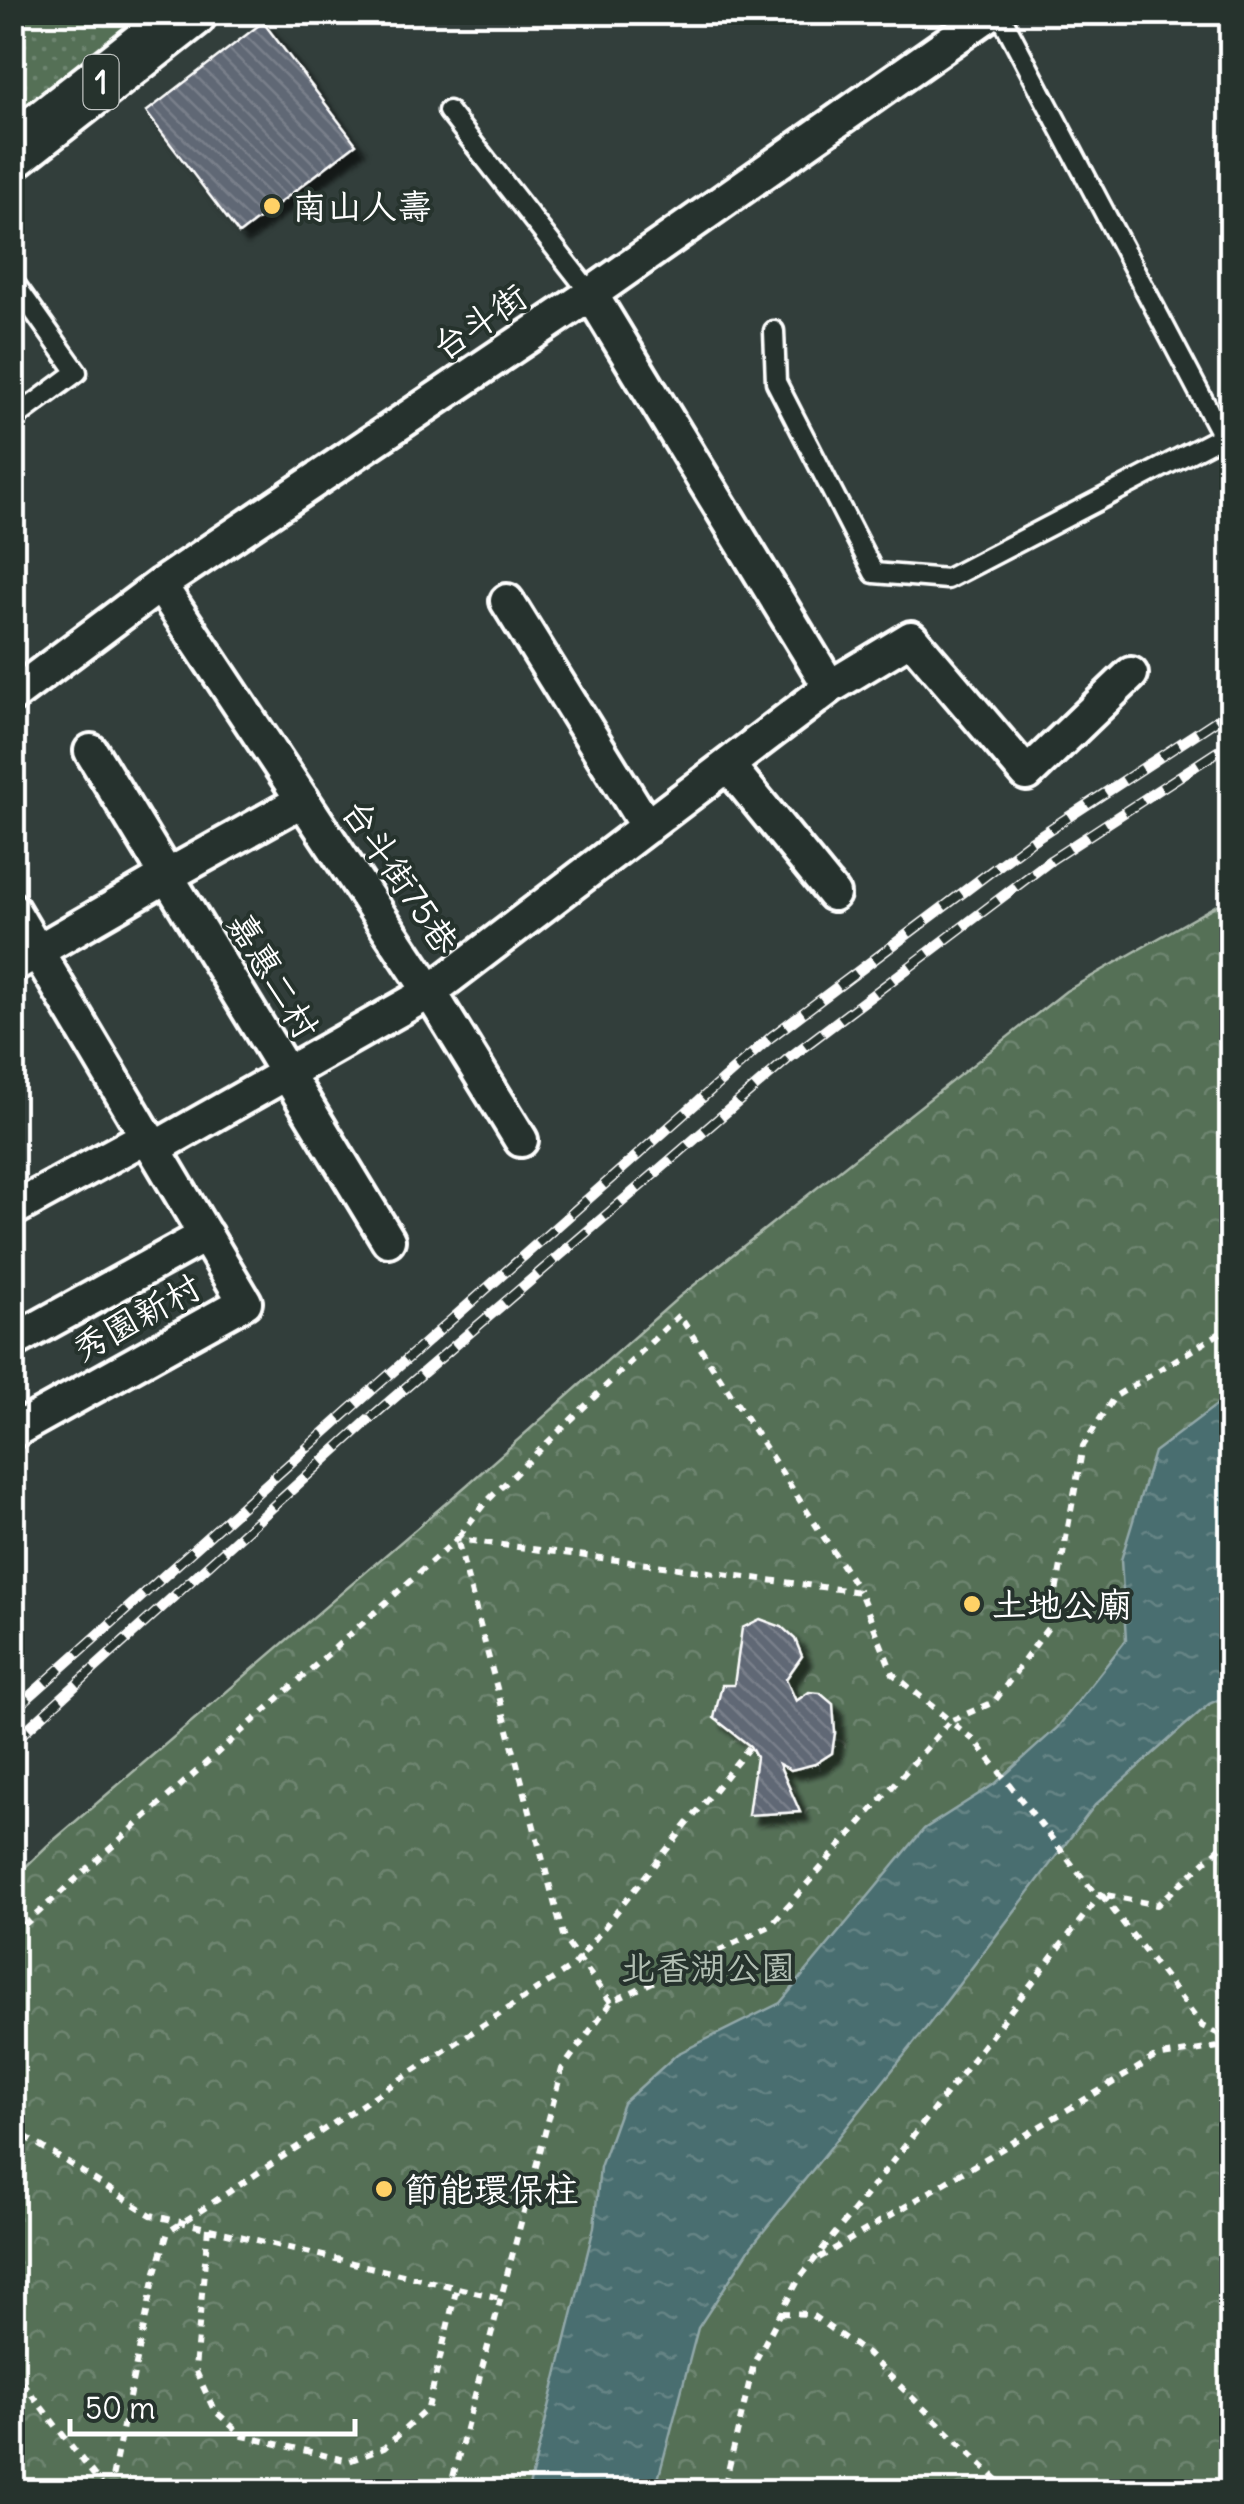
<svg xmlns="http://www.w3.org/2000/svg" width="1244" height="2504" font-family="Delius,'LXGW WenKai TC',sans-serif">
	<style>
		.grass { fill: url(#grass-dots); stroke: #aab8ab; stroke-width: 2.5 }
		.park { fill: url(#park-crowns); stroke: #aab8ab; stroke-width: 2.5 }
		.water { fill: url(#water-ripples); stroke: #92a8a9; stroke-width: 2.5 }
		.building { fill: url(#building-back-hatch); stroke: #fff; stroke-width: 2.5; filter: url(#shadow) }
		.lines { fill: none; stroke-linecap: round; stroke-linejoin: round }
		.lane-casing { stroke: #fff; stroke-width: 25 }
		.street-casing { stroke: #fff; stroke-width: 40 }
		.primary-casing { stroke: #fff; stroke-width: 60 }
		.path { stroke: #fff; stroke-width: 6; stroke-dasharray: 8 8; stroke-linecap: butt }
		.lane { stroke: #26332d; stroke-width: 18 }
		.street { stroke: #26332d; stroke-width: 32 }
		.primary { stroke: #26332d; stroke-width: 52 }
		.rail-casing { stroke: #fff; stroke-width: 11 }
		.rail { stroke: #26332d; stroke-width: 8; stroke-dasharray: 22; stroke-linecap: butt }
		.poi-dot { fill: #ffd166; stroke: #26332d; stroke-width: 4 }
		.labels { text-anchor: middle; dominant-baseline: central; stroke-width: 8; stroke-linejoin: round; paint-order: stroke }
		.shield { fill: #26332d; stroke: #bec2c0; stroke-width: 2.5 }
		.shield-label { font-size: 32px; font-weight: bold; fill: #fff }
		.poi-label { font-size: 35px; fill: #fff; stroke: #26332d; text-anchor: start }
		.street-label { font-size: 35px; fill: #fff; stroke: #26332d }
		.park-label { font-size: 35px; fill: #b2bfb3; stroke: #26332d }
	</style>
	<defs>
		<pattern id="grass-dots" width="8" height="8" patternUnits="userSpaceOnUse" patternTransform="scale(2.5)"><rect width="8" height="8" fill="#557057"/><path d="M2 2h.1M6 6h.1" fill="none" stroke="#6e8570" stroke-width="1.8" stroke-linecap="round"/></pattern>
		<pattern id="park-crowns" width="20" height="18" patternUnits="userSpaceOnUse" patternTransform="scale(2.5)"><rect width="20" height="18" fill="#557057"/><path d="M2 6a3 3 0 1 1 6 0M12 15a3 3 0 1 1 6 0" fill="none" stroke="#6e8570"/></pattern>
		<pattern id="water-ripples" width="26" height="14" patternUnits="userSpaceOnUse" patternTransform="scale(2.5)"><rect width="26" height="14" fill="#4a6e70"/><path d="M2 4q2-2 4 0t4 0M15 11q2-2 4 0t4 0" fill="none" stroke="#658485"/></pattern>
		<pattern id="building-back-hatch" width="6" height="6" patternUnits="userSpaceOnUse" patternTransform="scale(2.5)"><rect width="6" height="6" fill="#616875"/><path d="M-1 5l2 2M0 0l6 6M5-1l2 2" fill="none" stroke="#797f8a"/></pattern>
		<filter id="shadow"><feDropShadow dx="9" dy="9" stdDeviation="2.5" flood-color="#0009"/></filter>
	</defs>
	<rect width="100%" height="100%" fill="#323e3b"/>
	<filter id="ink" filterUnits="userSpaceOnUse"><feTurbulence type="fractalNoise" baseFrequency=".01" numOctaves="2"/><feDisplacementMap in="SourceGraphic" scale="20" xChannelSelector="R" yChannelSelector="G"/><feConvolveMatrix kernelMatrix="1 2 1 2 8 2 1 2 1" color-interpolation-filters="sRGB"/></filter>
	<g filter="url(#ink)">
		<path class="grass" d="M 13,13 L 160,13 L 13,126 Z"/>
		<path class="park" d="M 1231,897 L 1231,2491 L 13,2492 L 13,1879 L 47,1846 L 467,1485 L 679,1297 L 1066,991 Z"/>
		<path class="water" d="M 1231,1398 L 1231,1694 L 1209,1704 L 1095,1805 L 926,2028 L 751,2247 L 698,2328 L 655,2491 L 528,2491 L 594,2227 L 600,2167 L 623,2103 L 677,2054 L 780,2003 L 924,1829 L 996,1783 L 1057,1728 L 1126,1640 L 1121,1560 L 1154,1452 L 1215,1406 Z"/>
		<path class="building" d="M 263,22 L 356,144 L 239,234 L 146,112 Z
			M 760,1619 L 782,1627 L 795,1639 L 802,1656 L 786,1679 L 796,1701 L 809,1692 L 820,1693 L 833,1704 L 835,1733 L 832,1753 L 815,1764 L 791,1770 L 779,1764 L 800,1812 L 748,1815 L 756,1757 L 750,1746 L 714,1718 L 722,1685 L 734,1685 L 742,1628 Z"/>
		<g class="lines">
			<g class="lane-casing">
				<path id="lane" d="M 999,12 L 1222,436 L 1232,431
					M 448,111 L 591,294
					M 12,280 L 77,372 L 12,420
					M 774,331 L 776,382 L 874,573 L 947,579 L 1222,436"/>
			</g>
			<g class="street-casing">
				<path id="street" d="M 591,294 L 830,687 L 911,638 L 1027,774 L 1131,674
					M 160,585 L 430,992 L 830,687
					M 507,601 L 647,827
					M 12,696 L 160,585 L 591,294 L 992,12
					M 91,751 L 388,1240
					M 728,765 L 833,894
					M 12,909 L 245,1302 L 12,1432
					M 12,966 L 167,876 L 303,800
					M 155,1148 L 430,992 L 521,1140
					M 12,1210 L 147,1136
					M 12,1342 L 206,1235"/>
			</g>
			<g class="primary-casing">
				<path id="primary" d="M 12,152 L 190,12"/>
			</g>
			<path class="path" d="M 1232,1837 L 1157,1905 L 1101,1894 L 1202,2026 L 1232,2040
				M 12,1936 L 457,1539 L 860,1592 L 893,1674 L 950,1721 L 994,1702 L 1050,1625 L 1083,1446 L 1114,1397 L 1232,1326
				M 611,2002 L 564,1939 L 457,1539 L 484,1504 L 679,1315 L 859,1591
				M 12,2128 L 151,2215 L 500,2298
				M 208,2228 L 195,2369 L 214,2410 L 243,2436 L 349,2461 L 384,2448 L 428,2408 L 457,2287
				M 819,2258 L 1156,2057 L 1232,2045
				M 781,2313 L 810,2314 L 867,2354 L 1010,2492
				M 12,2369 L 107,2492
				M 109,2492 L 155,2275 L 168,2232 L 573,1966 L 750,1746
				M 449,2492 L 562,2069 L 611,2002 L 770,1926 L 950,1721 L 976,1742 L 1096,1895 L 1101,1894 L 928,2117 L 799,2279 L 754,2363 L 723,2492"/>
			<use href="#lane" class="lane"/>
			<use href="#street" class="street"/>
			<use href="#primary" class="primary"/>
			<g class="rail-casing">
				<path id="rail" d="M 12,1712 L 363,1398 L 771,1037 L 1030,842 L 1232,710
					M 12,1743 L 374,1415 L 789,1058 L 1051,860 L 1232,742"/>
			</g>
			<use href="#rail" class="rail"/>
		</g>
	</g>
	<g class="poi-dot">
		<circle cx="272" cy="206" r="10"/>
		<circle cx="972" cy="1604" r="10"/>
		<circle cx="384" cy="2189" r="10"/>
	</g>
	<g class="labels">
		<rect class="shield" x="83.5" y="55" width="35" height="54" rx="8"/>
		<g class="shield-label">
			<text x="101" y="82">1</text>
		</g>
		<g class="poi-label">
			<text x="292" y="206">南山人壽</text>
			<text x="992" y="1604">土地公廟</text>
			<text x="404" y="2189">節能環保柱</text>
		</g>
		<g class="street-label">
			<text transform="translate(479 321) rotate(-34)">台斗街</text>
			<text transform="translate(401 876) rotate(56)">台斗街75巷</text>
			<text transform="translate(274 975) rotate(59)">嘉惠二村</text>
			<text transform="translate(136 1317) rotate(-29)">秀園新村</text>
		</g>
		<g class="park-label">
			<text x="708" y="1967">北香湖公園</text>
		</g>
	</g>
	<rect width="1244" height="2504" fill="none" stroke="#26332d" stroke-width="50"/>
	<rect x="25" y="25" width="1194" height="2454" fill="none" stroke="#fff" stroke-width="4" filter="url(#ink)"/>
	<path d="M70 2419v15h285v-15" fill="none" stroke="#ffffff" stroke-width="5"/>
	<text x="85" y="2419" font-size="30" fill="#ffffff" stroke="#26332d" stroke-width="8" paint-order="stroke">50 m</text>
</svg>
